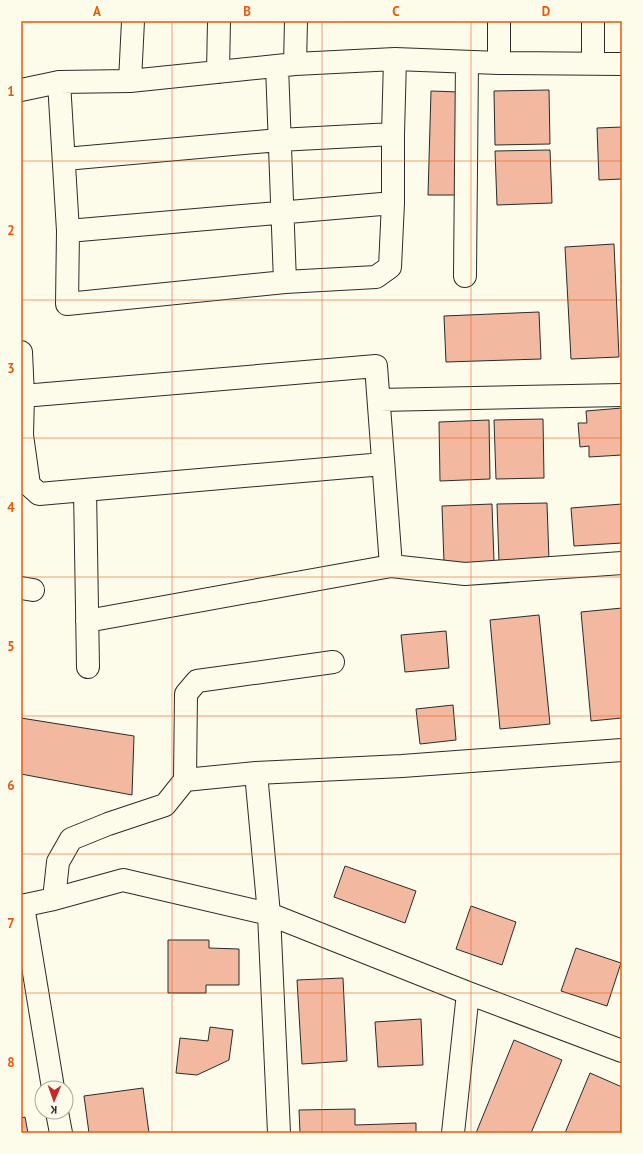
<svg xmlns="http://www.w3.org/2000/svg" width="643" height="1154" font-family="'PT Sans',sans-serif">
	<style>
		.building { fill: #f2b8a0; stroke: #2b2b2b }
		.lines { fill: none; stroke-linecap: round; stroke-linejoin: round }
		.minor-casing { stroke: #2b2b2b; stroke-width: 24 }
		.minor { stroke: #fdfbea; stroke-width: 22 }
		.grid { fill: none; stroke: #e8590c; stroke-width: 1; stroke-opacity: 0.55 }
		.neatline { fill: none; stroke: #e8590c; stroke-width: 1.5 }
		.grid-label { font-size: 13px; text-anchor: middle; font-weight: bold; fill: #e8590c }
	</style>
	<rect width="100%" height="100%" fill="#fdfbea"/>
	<path class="building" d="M 549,90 L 550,144 L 495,145 L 494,91 Z
		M 431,91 L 459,92 L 456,195 L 428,195 Z
		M 622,127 L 622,179 L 599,180 L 597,128 Z
		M 550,150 L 552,203 L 497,205 L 495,151 Z
		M 614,244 L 619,357 L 571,359 L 565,247 Z
		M 539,312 L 541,359 L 446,362 L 444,316 Z
		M 622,408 L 622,455 L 589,457 L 589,446 L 580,447 L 578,423 L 587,423 L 586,411 Z
		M 543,419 L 544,478 L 496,479 L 494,420 Z
		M 489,420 L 490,479 L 440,481 L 439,422 Z
		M 547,503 L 549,560 L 499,562 L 497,504 Z
		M 492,504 L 494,562 L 444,563 L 442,506 Z
		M 622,504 L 622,543 L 574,546 L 571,508 Z
		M 622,608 L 622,718 L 591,721 L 581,612 Z
		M 539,615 L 550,724 L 500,729 L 490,620 Z
		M 446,631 L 449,668 L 405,672 L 401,635 Z
		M 453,705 L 456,740 L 420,744 L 416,709 Z
		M 21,718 L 134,736 L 132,795 L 21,774 Z
		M 345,866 L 416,891 L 405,923 L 334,897 Z
		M 471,906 L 516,922 L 502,965 L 456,949 Z
		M 168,940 L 209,940 L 209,948 L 239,949 L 239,985 L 206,985 L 206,993 L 168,993 Z
		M 576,948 L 621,963 L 607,1006 L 561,991 Z
		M 343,978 L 347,1061 L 302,1064 L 297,980 Z
		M 421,1019 L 423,1065 L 378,1067 L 375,1022 Z
		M 210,1027 L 233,1030 L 229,1060 L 197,1075 L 176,1073 L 180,1038 L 208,1041 Z
		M 514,1040 L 562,1060 L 531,1133 L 476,1133 Z
		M 590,1073 L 622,1087 L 621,1133 L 565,1133 Z
		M 143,1088 L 149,1133 L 89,1133 L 84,1096 Z
		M 355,1109 L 355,1125 L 416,1123 L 416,1133 L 300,1133 L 299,1110 Z
		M 25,1117 L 28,1133 L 21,1133 L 21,1118 Z"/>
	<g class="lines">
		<g class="minor-casing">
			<path id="minor" d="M 499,63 L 499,21
				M 593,63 L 593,21
				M 295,64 L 296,21
				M 277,66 L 285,282
				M 218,72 L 219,21
				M 130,81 L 133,21
				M 59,82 L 68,231 L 393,203 L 393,134 L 395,59
				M 21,90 L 59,82 L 130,81 L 295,64 L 395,59 L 499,63 L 622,64
				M 65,159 L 279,140 L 393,134
				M 68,231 L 67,304 L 285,282 L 376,277 L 390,267 L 393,203
				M 465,276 L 467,62
				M 21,352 L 23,396 L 22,435 L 29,485 L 39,494 L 383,464
				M 23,396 L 376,366 L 391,566
				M 379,400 L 622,395
				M 85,490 L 88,667
				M 21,588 L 33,590
				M 87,621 L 391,566 L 465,574 L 622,563
				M 256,773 L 269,914 L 279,1133
				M 185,780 L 256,773 L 402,766 L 622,750
				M 54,899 L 58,862 L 71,839 L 108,824 L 165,805 L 185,780 L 186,694 L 197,681 L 333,662
				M 21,906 L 54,899 L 123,880 L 269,914 L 468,993 L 622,1051
				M 23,906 L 53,1088
				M 57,1112 L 61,1133
				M 453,1133 L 468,993"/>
		</g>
		<use href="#minor" class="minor"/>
	</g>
	<path class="grid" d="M 172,21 L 172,1133M 322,21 L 322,1133M 471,21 L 471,1133M 21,161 L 622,161M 21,300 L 622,300M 21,438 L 622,438M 21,577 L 622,577M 21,716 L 622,716M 21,854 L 622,854M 21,993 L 622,993"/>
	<rect width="643" height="1154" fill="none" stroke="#fdfbea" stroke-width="44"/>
	<g transform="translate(54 1100) rotate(182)"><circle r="19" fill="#fdfbea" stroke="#a9a89e"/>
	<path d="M0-3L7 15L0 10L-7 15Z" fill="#c62828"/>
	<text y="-6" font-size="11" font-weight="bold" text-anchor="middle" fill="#2b2b2b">K</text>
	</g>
	<rect x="22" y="22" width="599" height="1110" class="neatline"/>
	<g class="grid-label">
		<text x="97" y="16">A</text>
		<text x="247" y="16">B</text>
		<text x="396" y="16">C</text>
		<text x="546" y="16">D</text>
		<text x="11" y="96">1</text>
		<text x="11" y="235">2</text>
		<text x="11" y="373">3</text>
		<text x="11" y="512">4</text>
		<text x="11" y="651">5</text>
		<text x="11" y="790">6</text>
		<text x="11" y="928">7</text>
		<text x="11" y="1067">8</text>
	</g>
</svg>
